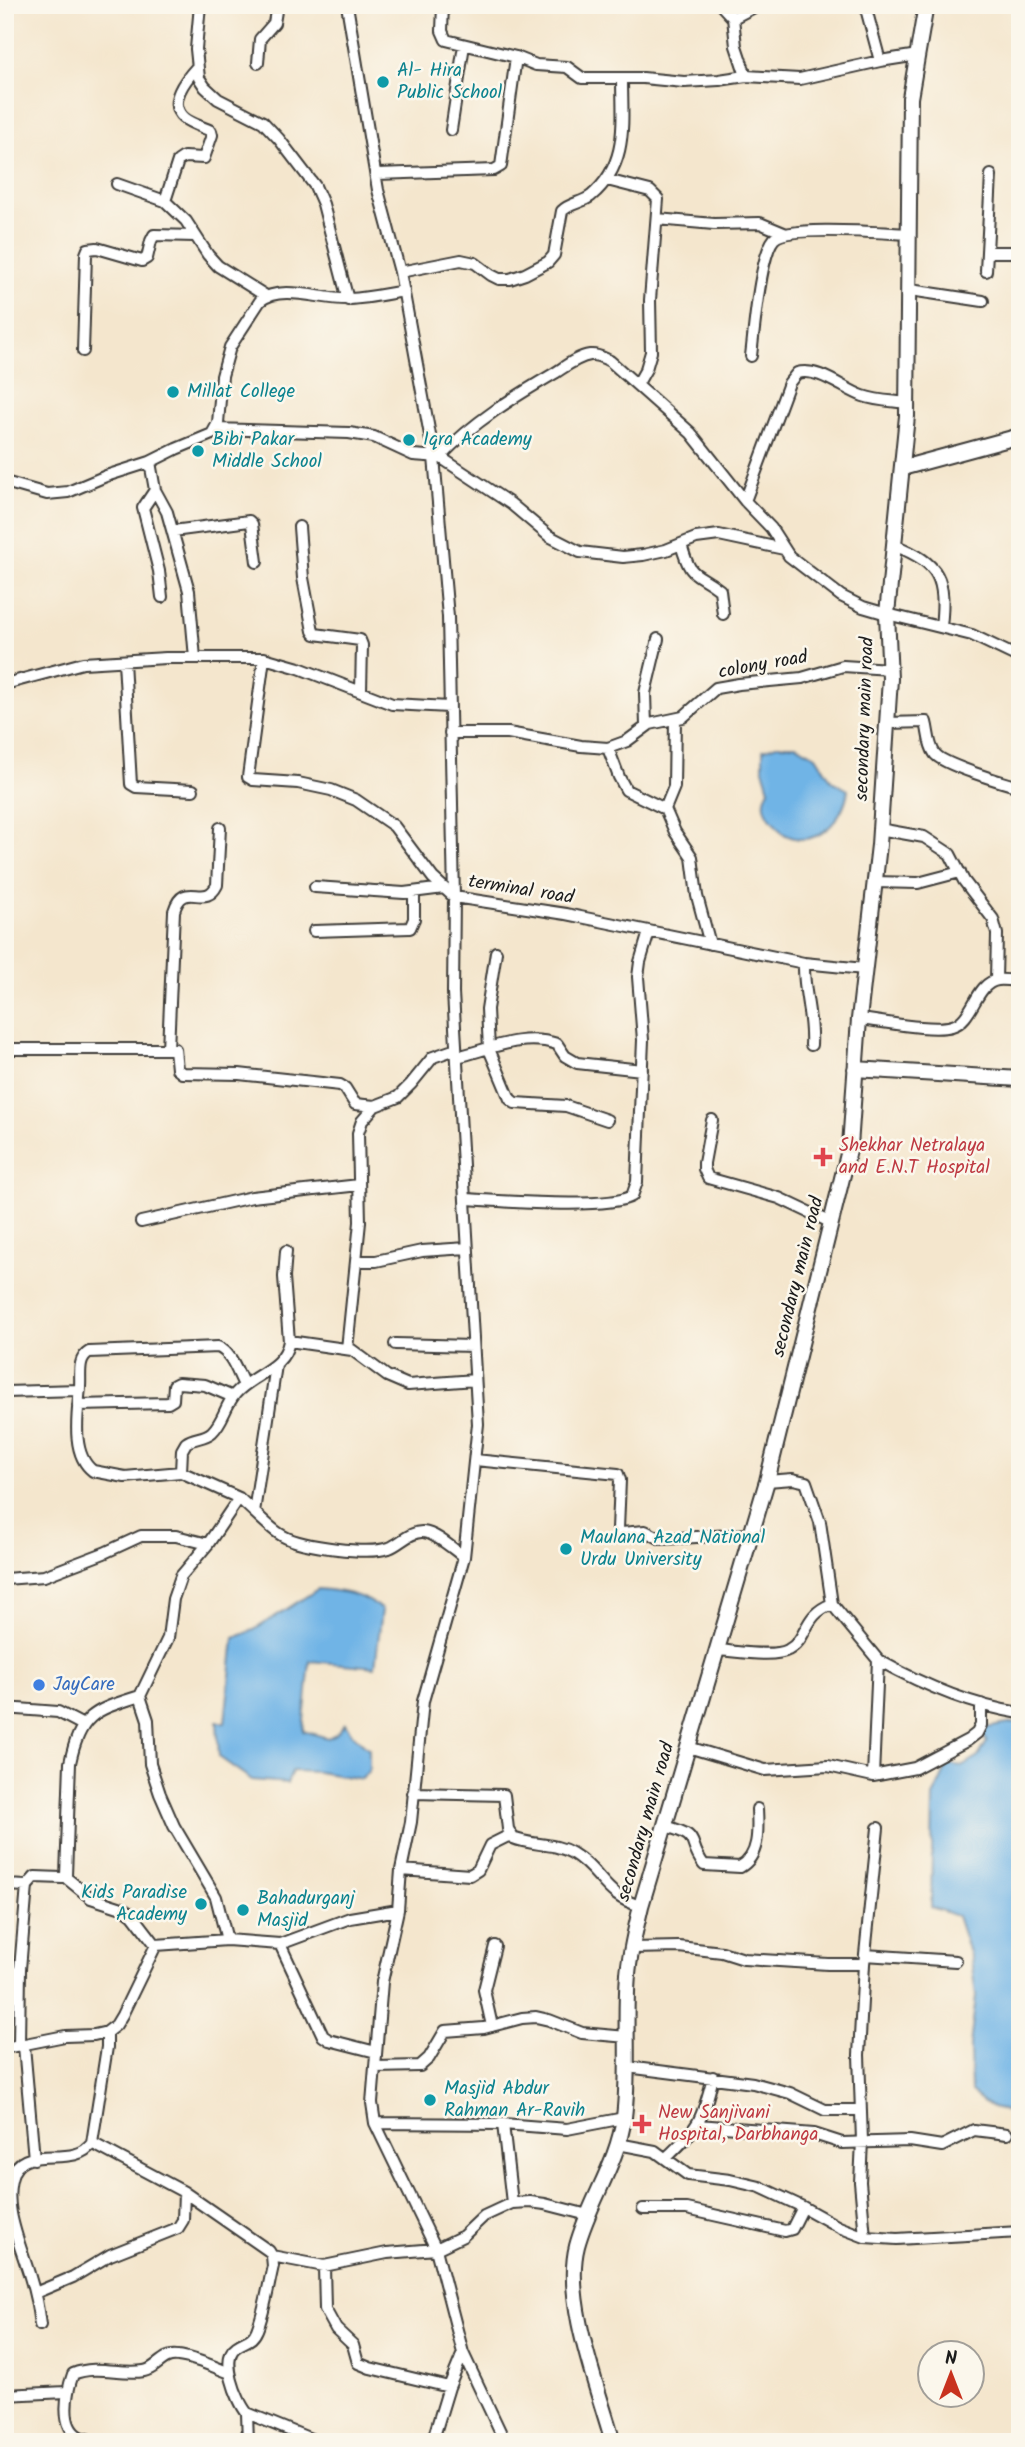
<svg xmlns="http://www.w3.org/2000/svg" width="1025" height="2447" font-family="Kalam,sans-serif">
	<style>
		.water { fill: #70b4e6; stroke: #466881; stroke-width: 2 }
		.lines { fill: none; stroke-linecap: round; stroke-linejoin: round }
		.street-casing { stroke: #3c3a37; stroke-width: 14 }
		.secondary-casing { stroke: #3c3a37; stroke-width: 18 }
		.street { stroke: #fff; stroke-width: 10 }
		.secondary { stroke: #fff; stroke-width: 14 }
		.culture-dot { fill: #0f9aa8; stroke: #fbf7ec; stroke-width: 2.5 }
		.health-dot { fill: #e0444e; stroke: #fbf7ec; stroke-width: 2.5 }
		.shop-dot { fill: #3f7fe0; stroke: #fbf7ec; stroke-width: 2.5 }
		.labels { text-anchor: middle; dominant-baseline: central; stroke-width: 5; stroke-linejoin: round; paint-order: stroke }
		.culture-label { font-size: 19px; fill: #0d838f; stroke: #fbf7ec; text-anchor: start }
		.street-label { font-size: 19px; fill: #1c1c1c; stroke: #fbf7ec }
		.health-label { font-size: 19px; fill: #be3a42; stroke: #fbf7ec; text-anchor: start }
		.shop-label { font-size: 19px; fill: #366cbe; stroke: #fbf7ec; text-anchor: start }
	</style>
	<rect width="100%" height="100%" fill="#fbf7ec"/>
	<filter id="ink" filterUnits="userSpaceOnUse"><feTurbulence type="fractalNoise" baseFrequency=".0143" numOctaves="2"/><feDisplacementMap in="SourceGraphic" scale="14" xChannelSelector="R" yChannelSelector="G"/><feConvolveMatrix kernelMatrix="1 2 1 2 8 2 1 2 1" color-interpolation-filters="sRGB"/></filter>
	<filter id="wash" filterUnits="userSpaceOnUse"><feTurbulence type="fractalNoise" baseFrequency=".00686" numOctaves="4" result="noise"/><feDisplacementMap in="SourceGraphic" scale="28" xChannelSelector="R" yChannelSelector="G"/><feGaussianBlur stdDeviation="1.57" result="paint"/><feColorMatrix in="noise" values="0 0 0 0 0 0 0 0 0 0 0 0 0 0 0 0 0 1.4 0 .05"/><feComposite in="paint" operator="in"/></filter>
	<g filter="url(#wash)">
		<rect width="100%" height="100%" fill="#f4e6cd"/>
		<path class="water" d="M 776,745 L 796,745 L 816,756 L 832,781 L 848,790 C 844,818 818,850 786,835 C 780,833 776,824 771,819 C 763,808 763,800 769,789 L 763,769 L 763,750 Z
			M 318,1589 C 342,1591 363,1594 382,1610 L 375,1667 L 310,1661 L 303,1731 L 328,1738 L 336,1734 L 345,1723 L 351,1733 L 369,1749 L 369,1770 L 362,1779 L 318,1772 L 292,1771 L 287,1783 L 252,1780 L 219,1757 L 217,1722 L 225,1722 L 234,1638 L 254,1630 Z
			M 1020,1722 L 1020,2114 L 992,2108 L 971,2092 L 970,2045 L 976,1996 L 971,1959 L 957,1916 L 931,1907 L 933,1797 L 948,1764 L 963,1766 L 978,1757 L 987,1742 L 979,1729 Z"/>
	</g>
	<g filter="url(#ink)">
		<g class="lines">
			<g class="street-casing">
				<path id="street" d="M 200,5 L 196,49 L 199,78 L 205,87 L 218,99 L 263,122 L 279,139 L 315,186 L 323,204 L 348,300
					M 347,5 L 378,190 L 400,272 L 434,457 L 448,617 L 454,897 L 453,993 L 478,1424 L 464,1557 L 423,1701 L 411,1822 L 401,1870 L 398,1910 L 382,1982 L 372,2103 L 375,2123 L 436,2249 L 463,2353 L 505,2442
					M 443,5 L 442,31 L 446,40 L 516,57 L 536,65 L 567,67 L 582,78 L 643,78 L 684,82 L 719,80 L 746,76 L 800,79 L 880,61 L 918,55
					M 721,5 L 733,18 L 736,46 L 746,76
					M 865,5 L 880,61
					M 733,18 L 758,5
					M 258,63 L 260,39 L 274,23 L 277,5
					M 451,130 L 464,45
					M 377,174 L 494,170 L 501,166 L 516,57
					M 607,180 L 650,191 L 658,199 L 650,300 L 651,352 L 646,369 L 637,385
					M 117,184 L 165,201 L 186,221 L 208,255 L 218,266 L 266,296
					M 165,201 L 178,161 L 184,157 L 204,158 L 212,135 L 211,131 C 203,127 191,124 184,118 C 166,103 186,79 197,67
					M 657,219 L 714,224 L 760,223 L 784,233
					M 987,252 L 1020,252
					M 986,271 L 991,175
					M 400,272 L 461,260 L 475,263 L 491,275 L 499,279 L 510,279 L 525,274 L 548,262 L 554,255 L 562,211 C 570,203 582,203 591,196 C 629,164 622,123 622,78
					M 910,290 L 983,301
					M 83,351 L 86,254 L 88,249 L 97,248 L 142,261 L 147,258 L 151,241 L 154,235 L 195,236
					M 751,356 C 754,332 760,255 774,239 C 787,225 885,233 909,234
					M 216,429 L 349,433 L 374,437 L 413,455 L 440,457 L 511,504 L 549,536 L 580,552 L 623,557 L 643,555 L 666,550 L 696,538 L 719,535 L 784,549
					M 440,457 C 473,422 514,397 555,373 C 566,366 577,357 590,355 C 598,354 603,358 610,361 L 691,433 L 745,501 L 771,528 L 789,556 L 841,596 L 863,607 L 887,614 L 972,635 L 1020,658
					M 150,462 L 155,490 L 167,512 L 189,591 L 195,658
					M 5,482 L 47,494 L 68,492 L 106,476 L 150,462 L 176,449 L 212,434 L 218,423 L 222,376 L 230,347 L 260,301 C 281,283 324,301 350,299 C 368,298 386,294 404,291
					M 155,490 L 143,508 L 159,571 L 162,597
					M 745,501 L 789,383 L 797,373 C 819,367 843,389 863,396 C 877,401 893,401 907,403
					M 299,527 L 303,578 L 313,631 L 315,634 L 360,640 L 362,645 L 361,691
					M 173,531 L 249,521 L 252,524 L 257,562
					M 681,544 C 691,580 694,570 720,590 L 723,614
					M 894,545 C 941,564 946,579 941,627
					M 264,658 L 248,777 L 253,780 L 298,783 L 331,790 L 356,800 L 394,826 L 433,878 L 454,897 L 566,914 L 804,963 L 864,969
					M 124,661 L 131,784 L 136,787 L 193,790
					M 5,684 L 83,663 L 166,658 L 264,658 L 299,668 L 392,704 L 449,707
					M 887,723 L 926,722 C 929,733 928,744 935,754 C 944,765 1004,783 1020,787
					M 646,726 L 645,693 L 658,639
					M 450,733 L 508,733 L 581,746 L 608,748 L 627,741 L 650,724 L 683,717 L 716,688 L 739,684 L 802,678 L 843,666 L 890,669
					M 608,748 L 619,777 L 626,790 L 665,809 L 675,832 L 692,857 L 697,896 L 710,944
					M 665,809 L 674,787 L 675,719
					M 879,829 L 924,837 L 950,854 L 964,881 L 993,919 L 997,934 L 996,980
					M 874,882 L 918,883 L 960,872
					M 315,887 L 404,893 L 444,888
					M 314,931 L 410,928 L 414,919 L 414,892
					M 496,952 L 487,1009 L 489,1049 L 510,1099 L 515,1103 L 566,1106 L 607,1120
					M 804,963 C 803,991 813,1017 811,1045
					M 859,1019 C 881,1021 932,1032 952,1026 C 974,1020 975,983 998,980 C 1005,979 1013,981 1020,982
					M 5,1049 L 175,1049 L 177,1069 L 182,1073 L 239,1074 L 340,1085 L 345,1088 L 355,1104 L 375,1106 L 398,1097 L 411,1084 L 433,1057 L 456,1049
					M 168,1049 L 174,911 C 184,878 205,910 217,885 L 220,828
					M 457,1057 C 490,1049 522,1033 557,1044 L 565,1056 L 577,1063 L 642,1070
					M 712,1120 L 704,1163 L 704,1169 L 708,1178 L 779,1198 L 832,1223
					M 467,1199 C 499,1201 608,1210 632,1196 L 637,1182 L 643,1040 L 638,977 L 640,962 L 649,932
					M 141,1222 L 252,1197 L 359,1185
					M 286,1251 L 284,1277 L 289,1341
					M 356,1261 L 376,1261 L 422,1251 L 467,1248
					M 395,1344 L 473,1346
					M 347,1349 L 360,1222 L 358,1133 L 362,1121 L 375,1106
					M 244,1385 C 237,1372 232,1353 218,1347 L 89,1352 C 77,1359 81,1375 80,1387 C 78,1412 70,1454 93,1471 L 125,1477 L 181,1472 L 182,1450 L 186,1443 C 194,1437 204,1439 212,1432 C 223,1422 225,1406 235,1394 C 252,1374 284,1370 289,1341 L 352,1350 L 387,1376 L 408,1385 L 475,1380
					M 5,1392 L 80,1390
					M 78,1405 L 168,1403 L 173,1400 L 174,1385 L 178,1383 L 205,1385 L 233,1397
					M 475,1460 L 618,1474 L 620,1480 L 618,1529 L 621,1533 L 645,1531 L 661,1539 L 750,1534
					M 181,1472 L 239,1498 L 254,1512 L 276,1365
					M 767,1481 L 793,1479 L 806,1482 L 820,1522 L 832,1604 L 878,1660 L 873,1776
					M 254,1512 C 263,1520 272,1530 283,1536 C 303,1547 368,1555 389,1548 C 400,1544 410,1531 423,1532 C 436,1533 453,1549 464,1557
					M 5,1579 L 44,1576 L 104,1553 L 141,1536 L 176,1536 L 208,1544
					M 717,1650 C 734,1651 774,1658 788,1650 C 809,1639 802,1615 832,1604
					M 878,1660 C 923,1685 969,1705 1020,1713
					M 140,1696 L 148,1720 L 150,1764 L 160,1794 L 174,1826 L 216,1897 L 227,1940
					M 5,1708 L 58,1712 L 83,1725
					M 688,1747 L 765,1770 L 828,1766 L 873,1776 L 915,1768 L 968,1740 L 977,1733 L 981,1725 L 981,1704
					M 413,1793 L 504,1795 L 508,1829 L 513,1838 C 532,1846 553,1842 572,1853 C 602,1871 603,1896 641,1906
					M 665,1826 C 704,1837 685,1840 704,1865 L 740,1867 C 760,1856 758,1829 757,1809
					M 401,1870 L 470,1875 L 478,1870 L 490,1845 L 510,1835
					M 65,1877 L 91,1898 L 125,1909 L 133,1915 L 156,1945
					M 5,1885 L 27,1886
					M 280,1944 L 323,2036 L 329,2040 L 376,2052
					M 632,1948 L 679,1947 L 722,1952 L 744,1959 L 828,1964 L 864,1964
					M 865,1955 L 956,1961
					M 492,2026 L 484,1990 L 495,1946
					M 19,2046 L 20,1969 L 27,1886 L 35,1877 L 62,1878 L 66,1876 L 70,1763 C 80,1713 96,1710 140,1696 L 168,1638 L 173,1599 L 181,1576 L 208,1544 L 239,1498
					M 24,2046 L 34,2159
					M 5,2048 L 65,2036 L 94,2035 L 107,2032 L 116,2025 L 122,2015 L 156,1945 L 227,1940 L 280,1944 L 350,1918 L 398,1910
					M 375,2067 L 420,2066 L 429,2058 L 445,2031 L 484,2028 L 522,2018 L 536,2017 L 549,2020 L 582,2033 L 627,2037
					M 627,2067 L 753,2083 L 790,2093 L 825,2110 L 861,2110
					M 375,2123 L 503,2124 L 567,2129 L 624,2118
					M 503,2124 L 512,2203
					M 698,2125 L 814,2134 L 842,2143 L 910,2141 L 942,2146 L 974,2130 L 1007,2134
					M 92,2143 L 184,2192 L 269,2251 L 272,2256 L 273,2266 C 268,2287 265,2310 257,2330 C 252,2342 245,2340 236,2347 C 220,2358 237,2401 247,2413 L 318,2442
					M 618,2144 L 655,2151 L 688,2175 L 730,2180 L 760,2187 L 803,2207 L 839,2227 L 865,2237 L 897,2239 L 1020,2232
					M 666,2158 C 699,2127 702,2121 713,2077
					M 643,2209 L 687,2209 L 785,2231 L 792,2229 L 803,2207
					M 865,2237 L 860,2182 L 862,2141 L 859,2055 L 864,1964 L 878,1828
					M 272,2256 L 324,2266 L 387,2253 L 436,2249 L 463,2236 L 484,2216 L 512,2203 L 530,2202 L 545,2204 L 588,2215
					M 324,2266 L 325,2309 L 336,2329 L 353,2345 L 358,2363 L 370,2368 L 449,2387
					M 35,2293 L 73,2277 L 110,2255 L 178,2228 L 183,2220 L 184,2192
					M 40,2325 C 38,2308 35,2293 30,2277 C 21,2246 0,2203 14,2171 C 28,2144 75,2169 92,2143 L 107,2047 L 107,2032
					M 5,2395 L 66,2392
					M 247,2413 L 248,2442
					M 97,2442 C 92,2440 85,2439 80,2437 C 59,2427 67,2391 73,2374 C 97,2364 120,2375 144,2371 C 157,2369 163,2353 178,2356 C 196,2358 214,2367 230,2373
					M 429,2442 L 435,2433 L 449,2387 L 463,2353"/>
			</g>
			<g class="secondary-casing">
				<path id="secondary" d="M 902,468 L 1020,436
					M 855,1069 L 1020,1079
					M 613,2442 C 598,2388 563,2300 577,2246 C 589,2201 618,2163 624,2117 C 630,2069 624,2021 628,1974 C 630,1951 636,1928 641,1906 L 767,1481 L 850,1146 L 859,1019 L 879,845 L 890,679 L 887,614 L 907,416 L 910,98 L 926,5"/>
			</g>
			<use href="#street" class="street"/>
			<use href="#secondary" class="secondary"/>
		</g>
	</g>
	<g class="culture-dot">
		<circle cx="383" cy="82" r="7"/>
		<circle cx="173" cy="392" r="7"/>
		<circle cx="409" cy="440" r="7"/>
		<circle cx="198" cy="451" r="7"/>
		<circle cx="566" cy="1549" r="7"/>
		<circle cx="201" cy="1904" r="7"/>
		<circle cx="243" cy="1910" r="7"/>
		<circle cx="430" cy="2100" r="7"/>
	</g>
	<g class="health-dot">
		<path d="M819.5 1146.5h7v7h7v7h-7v7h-7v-7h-7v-7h7z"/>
		<path d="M638.5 2113.5h7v7h7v7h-7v7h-7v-7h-7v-7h7z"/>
	</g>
	<circle class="shop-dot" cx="39" cy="1685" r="7"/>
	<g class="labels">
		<g class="culture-label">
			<text x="397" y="71">Al- Hira<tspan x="397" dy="22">Public School</tspan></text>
			<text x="187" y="392">Millat College</text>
			<text x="212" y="440">Bibi Pakar<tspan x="212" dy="22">Middle School</tspan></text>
			<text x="423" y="440">Iqra Academy</text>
			<text x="580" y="1538">Maulana Azad National<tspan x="580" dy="22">Urdu University</tspan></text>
			<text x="187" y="1893" text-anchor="end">Kids Paradise<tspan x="187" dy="22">Academy</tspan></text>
			<text x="257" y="1899">Bahadurganj<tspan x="257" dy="22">Masjid</tspan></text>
			<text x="444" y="2089">Masjid Abdur<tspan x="444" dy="22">Rahman Ar-Ravih</tspan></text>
		</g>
		<g class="street-label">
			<text transform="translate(763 665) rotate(-10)">colony road</text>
			<text transform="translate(865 719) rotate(-88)">secondary main road</text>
			<text transform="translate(521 890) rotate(9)">terminal road</text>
			<text transform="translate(798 1277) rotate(-76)">secondary main road</text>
			<text transform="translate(646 1822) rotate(-74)">secondary main road</text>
		</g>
		<g class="health-label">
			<text x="839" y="1146">Shekhar Netralaya<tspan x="839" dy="22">and E.N.T Hospital</tspan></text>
			<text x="658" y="2113">New Sanjivani<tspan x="658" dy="22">Hospital, Darbhanga</tspan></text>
		</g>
		<g class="shop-label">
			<text x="53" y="1685">JayCare</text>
		</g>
	</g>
	<rect width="1025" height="2447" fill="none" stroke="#fbf7ec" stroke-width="28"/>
	<g transform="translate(951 2374)"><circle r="33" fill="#fbf7ec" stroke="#a29f99" stroke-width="2"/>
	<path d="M0-5L12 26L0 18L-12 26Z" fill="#c8321e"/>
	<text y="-10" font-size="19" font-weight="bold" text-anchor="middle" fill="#1c1c1c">N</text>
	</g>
</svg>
